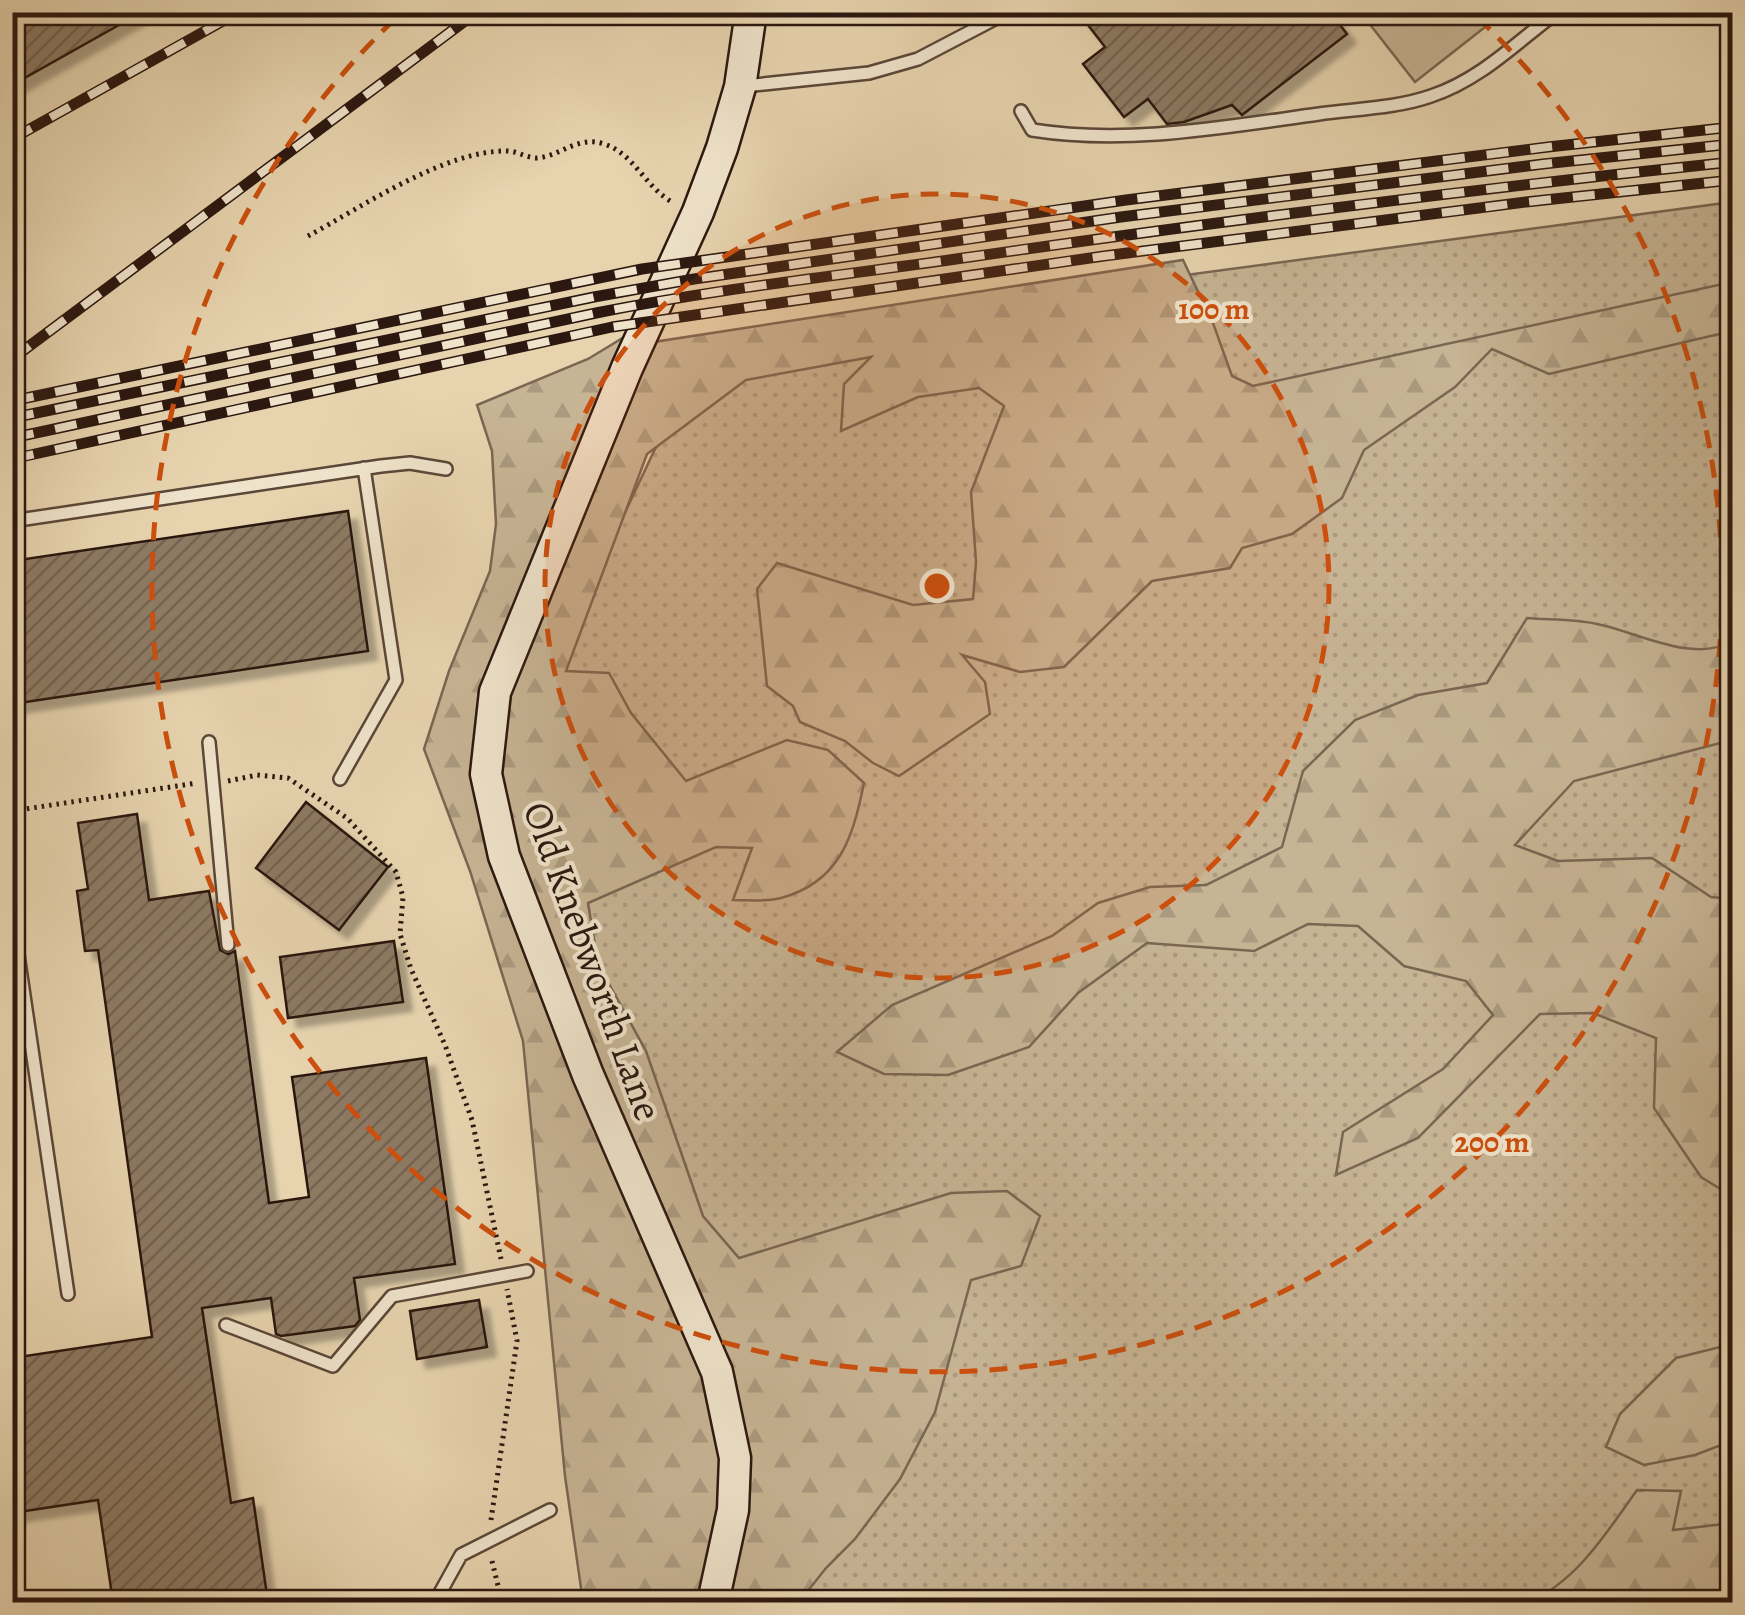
<svg xmlns="http://www.w3.org/2000/svg" width="1745" height="1615" font-family="Alegreya,serif">
	<style>
		.grass { fill: url(#grass-dots); stroke: #7a6652; stroke-width: 2.5 }
		.forest { fill: url(#forest-firs); stroke: #7a6652; stroke-width: 2.5 }
		.pitch { fill: #c7b494; stroke: #7a6652; stroke-width: 2.5 }
		.building { fill: url(#building-hatch); stroke: #2c1810; stroke-width: 2.5; filter: url(#shadow) }
		.lines { fill: none; stroke-linecap: round; stroke-linejoin: round }
		.lane-casing { stroke: #5b4738; stroke-width: 16 }
		.secondary-casing { stroke: #2c1810; stroke-width: 35 }
		.path { stroke: #2c1810; stroke-width: 5; stroke-dasharray: 2.5 5; stroke-linecap: butt }
		.lane { stroke: #efe3cb; stroke-width: 11 }
		.secondary { stroke: #efe3cb; stroke-width: 30 }
		.rail-casing { stroke: #2c1810; stroke-width: 11 }
		.rail { stroke: #efe3cb; stroke-width: 8; stroke-dasharray: 22; stroke-linecap: butt }
		.ring { fill: none; stroke: #cc4f0d; stroke-width: 5; stroke-dasharray: 18 12 }
		.labels { text-anchor: middle; dominant-baseline: central; stroke-width: 8; stroke-linejoin: round; paint-order: stroke }
		.street-label { font-size: 40px; fill: #2c1810; stroke: #efe3cb }
		.centre { fill: #cc4f0d; stroke: #efe3cb; stroke-width: 5 }
		.ring-label { font-size: 30px; text-anchor: middle; font-weight: bold; fill: #cc4f0d; stroke: #efe3cb; stroke-width: 8; stroke-linejoin: round; paint-order: stroke }
	</style>
	<defs>
		<pattern id="grass-dots" width="8" height="8" patternUnits="userSpaceOnUse" patternTransform="scale(2.5)"><rect width="8" height="8" fill="#c7b494"/><path d="M2 2h.1M6 6h.1" fill="none" stroke="#ab9a7f" stroke-width="1.8" stroke-linecap="round"/></pattern>
		<pattern id="forest-firs" width="22" height="20" patternUnits="userSpaceOnUse" patternTransform="scale(2.5)"><rect width="22" height="20" fill="#c7b494"/><path d="M5 1l3.5 6h-7zM16 11l3.5 6h-7z" fill="#ab9a7f"/></pattern>
		<pattern id="building-hatch" width="6" height="6" patternUnits="userSpaceOnUse" patternTransform="scale(2.5)"><rect width="6" height="6" fill="#8d7a63"/><path d="M-1 1l2-2M0 6l6-6M5 7l2-2" fill="none" stroke="#736350"/></pattern>
		<filter id="shadow"><feDropShadow dx="9" dy="9" stdDeviation="2.5" flood-color="#0004"/></filter>
	</defs>
	<rect width="100%" height="100%" fill="#e7d4af"/>
	<filter id="stains"><feTurbulence type="fractalNoise" baseFrequency=".002" numOctaves="4"/><feColorMatrix values="0 0 0 0 .2 0 0 0 0 .09 0 0 0 0 .02 0 0 0 .5 -.17"/></filter>
	<radialGradient id="worn" r=".72"><stop offset=".6" stop-color="#630" stop-opacity="0"/><stop offset="1" stop-color="#630" stop-opacity=".3"/></radialGradient>
	<path class="grass" d="M 1732,202 L 1732,1602 L 751,1602 L 758,1554 L 533,731 L 580,608 L 655,449 L 715,386 L 834,322 Z"/>
	<path class="forest" d="M 1183,260 L 1213,323 L 1232,376 L 1253,386 L 1732,282 L 1732,331 L 1549,374 L 1492,349 L 1455,387 L 1364,450 L 1342,498 L 1292,534 L 1242,548 L 1230,568 L 1152,581 L 1064,667 L 1020,672 L 962,655 L 985,682 L 990,714 L 899,776 L 873,763 L 845,741 L 800,722 L 793,706 L 767,686 L 757,589 L 777,563 L 913,605 L 973,599 L 976,562 L 971,492 L 1004,406 L 979,388 L 918,397 L 841,431 L 844,384 L 871,357 L 746,380 L 647,454 L 566,671 L 609,673 L 631,713 L 686,781 L 787,740 L 828,750 L 864,783 C 853,837 840,882 781,898 C 767,902 748,900 733,900 L 752,848 L 716,847 L 588,903 L 598,964 L 646,1051 L 703,1216 L 739,1258 L 951,1193 L 1007,1191 L 1040,1216 L 1021,1266 L 971,1280 L 935,1412 L 900,1479 L 855,1539 L 826,1568 L 799,1602 L 727,1602 L 746,1464 L 512,845 L 497,771 L 506,695 L 654,342 Z
		M 626,336 L 472,766 L 515,928 L 704,1374 L 720,1445 L 719,1503 L 700,1602 L 583,1602 L 565,1476 L 523,1041 L 470,871 L 424,749 L 449,671 L 490,571 L 496,524 L 492,451 L 477,405 L 588,359 Z
		M 1527,618 C 1549,620 1574,619 1597,624 C 1638,632 1690,663 1732,642 L 1732,740 L 1574,781 L 1515,845 L 1558,861 L 1652,858 L 1711,897 L 1732,899 L 1732,1196 L 1701,1177 L 1654,1108 L 1656,1038 L 1593,1013 L 1540,1014 L 1418,1138 L 1336,1175 L 1343,1132 L 1443,1069 L 1493,1015 L 1466,981 L 1404,966 L 1358,926 L 1308,924 L 1254,951 L 1147,943 L 1078,993 L 1029,1047 L 948,1075 L 884,1074 L 837,1052 L 892,1005 L 1052,936 L 1098,903 L 1150,887 L 1206,885 L 1282,847 L 1303,771 L 1355,720 L 1418,695 L 1487,683 Z
		M 1732,1344 L 1732,1441 L 1695,1455 L 1644,1465 L 1606,1447 L 1620,1414 L 1676,1358 Z
		M 1637,1490 L 1681,1491 L 1673,1530 L 1732,1523 L 1732,1602 L 1529,1602 C 1577,1581 1607,1532 1637,1490 Z"/>
	<path class="pitch" d="M 1361,13 L 1503,13 L 1415,82 Z"/>
	<path class="building" d="M 12,12 L 142,12 L 12,85 Z
		M 1078,12 L 1330,12 L 1347,34 L 1242,115 L 1232,105 L 1184,122 L 1167,124 L 1148,99 L 1124,117 L 1083,64 L 1105,47 Z
		M 348,511 L 368,651 L 12,704 L 12,561 Z
		M 306,802 L 388,867 L 339,930 L 256,868 Z
		M 137,814 L 149,900 L 209,891 L 220,950 L 228,954 L 235,951 L 269,1203 L 309,1197 L 292,1077 L 426,1058 L 455,1264 L 354,1278 L 360,1320 L 355,1326 L 281,1336 L 276,1334 L 271,1298 L 202,1308 L 231,1503 L 253,1498 L 268,1602 L 113,1602 L 98,1500 L 12,1513 L 12,1358 L 152,1337 L 98,950 L 85,951 L 77,891 L 88,889 L 78,823 Z
		M 394,941 L 403,1002 L 288,1018 L 280,957 Z
		M 479,1300 L 487,1347 L 417,1359 L 410,1311 Z"/>
	<g class="lines">
		<g class="lane-casing">
			<path id="lane" d="M 744,86 L 869,73 L 918,59 L 1008,12
				M 1021,111 L 1032,130 C 1127,145 1224,127 1319,114 C 1355,109 1397,108 1431,96 C 1480,80 1517,42 1557,12
				M 12,521 L 381,466 L 410,463 L 446,469
				M 209,742 L 228,945
				M 340,779 L 396,680 L 364,468
				M 12,914 L 68,1294
				M 226,1325 L 333,1366 L 392,1296 L 527,1271
				M 435,1602 L 461,1555 L 550,1510"/>
		</g>
		<g class="secondary-casing">
			<path id="secondary" d="M 713,1602 L 733,1510 L 735,1458 L 717,1372 L 588,1075 L 504,856 L 486,774 L 495,692 L 627,368 L 698,212 L 722,148 L 740,87 L 751,12"/>
		</g>
		<path class="path" d="M 308,236 C 362,207 445,150 507,151 C 517,151 527,158 537,158 C 561,156 578,135 604,144 C 634,153 646,189 674,203
			M 228,781 L 257,775 L 288,778 L 347,818 L 396,872 L 403,897 L 400,934 L 411,969 L 445,1045 L 472,1120 L 501,1259
			M 12,811 L 197,783
			M 491,1520 L 517,1341 L 507,1289
			M 492,1561 L 502,1602"/>
		<use href="#lane" class="lane"/>
		<use href="#secondary" class="secondary"/>
		<g class="rail-casing">
			<path id="rail" d="M 12,139 L 239,12
				M 12,359 L 477,12
				M 12,401 L 642,269 L 1126,200 L 1548,147 L 1732,127
				M 12,418 L 594,297 L 694,279 L 1121,217 L 1543,164 L 1732,144
				M 12,438 L 596,313 C 715,289 836,276 956,259 C 1214,222 1473,189 1732,162
				M 12,459 L 612,327 L 1104,256 L 1526,202 L 1732,180"/>
		</g>
		<use href="#rail" class="rail"/>
	</g>
	<circle cx="937" cy="586" r="392" fill="#cc4f0d" fill-opacity=".12"/>
	<g class="ring">
		<circle cx="937" cy="586" r="392"/>
		<path d="M1477 17A785 785 0 1 1 397 17"/>
	</g>
	<g class="labels">
		<g class="street-label">
			<text transform="translate(593 961) rotate(70)">Old Knebworth Lane</text>
		</g>
	</g>
	<circle cx="937" cy="586" r="15" class="centre"/>
	<g class="ring-label">
		<text x="1214" y="319">100 m</text>
		<text x="1492" y="1152">200 m</text>
	</g>
	<rect width="1745" height="1615" fill="none" stroke="#e7d4af" stroke-width="50"/>
	<rect x="15" y="15" width="1715" height="1585" fill="none" stroke="#2c1810" stroke-width="5"/>
	<rect x="25" y="25" width="1695" height="1565" fill="none" stroke="#2c1810" stroke-width="2.5"/>
	<rect width="100%" height="100%" filter="url(#stains)"/>
	<rect width="100%" height="100%" fill="url(#worn)"/>
</svg>
